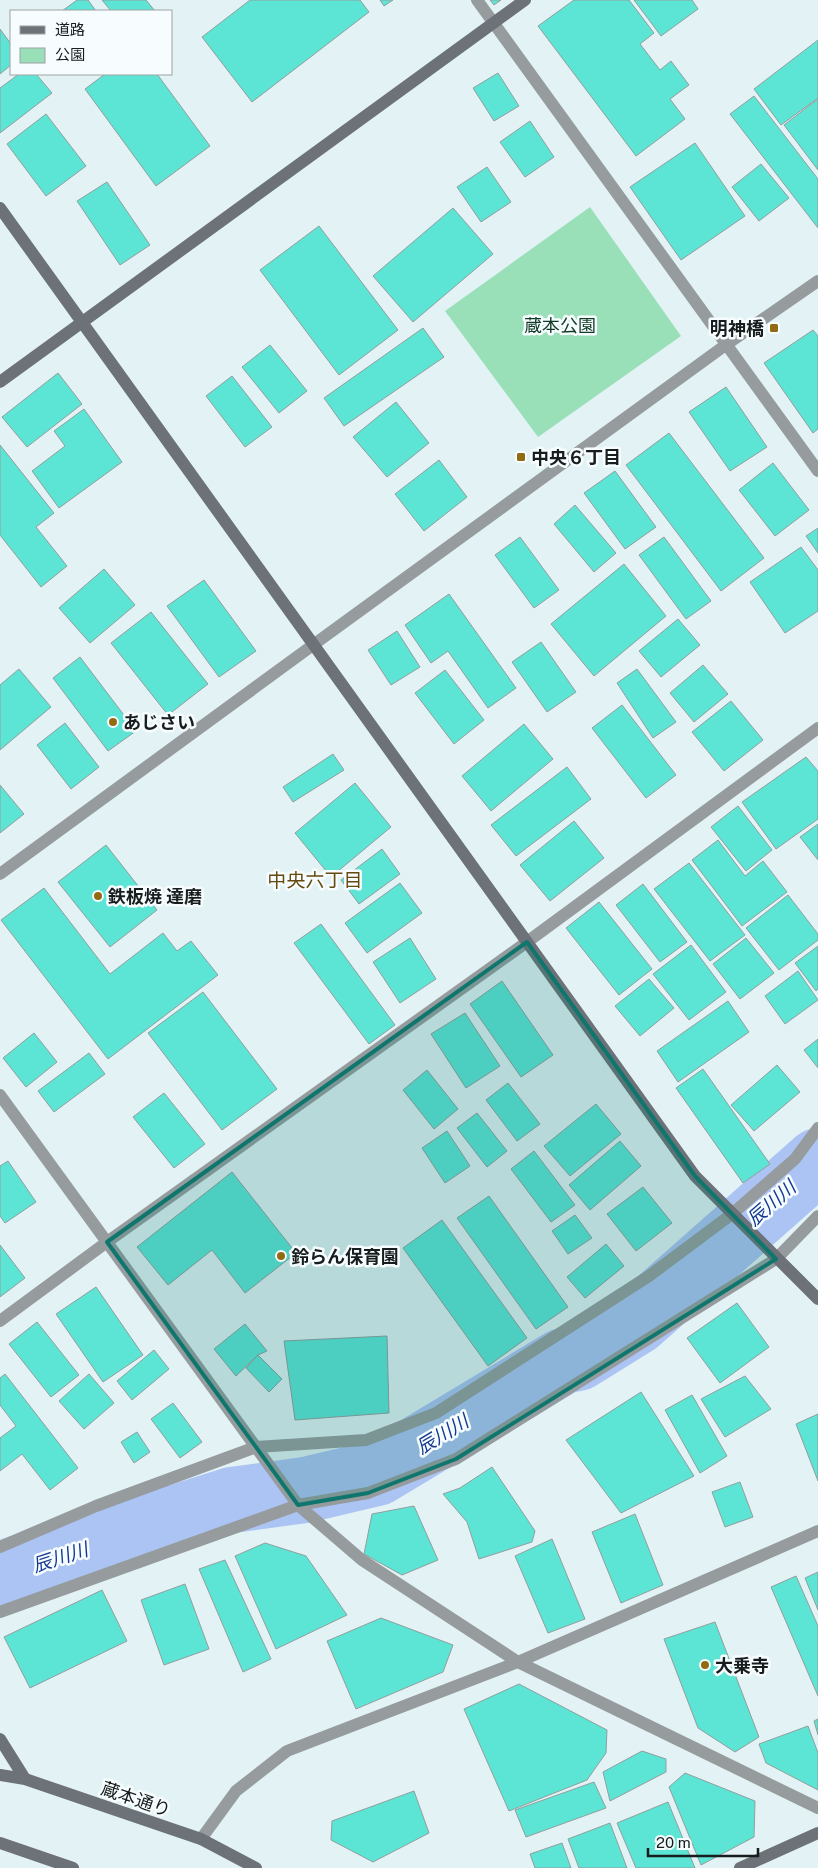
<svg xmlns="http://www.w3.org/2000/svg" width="818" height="1868" font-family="'Public Sans','Noto Sans JP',sans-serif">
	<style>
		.green { fill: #99dfb8 }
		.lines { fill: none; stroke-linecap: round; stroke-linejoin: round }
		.river { stroke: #acc4f3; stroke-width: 66 }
		.building { fill: #5ce4d5; stroke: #919f9d }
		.street { stroke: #969b9e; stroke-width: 12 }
		.secondary { stroke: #6c7277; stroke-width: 12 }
		.marked { fill: #0f766e; fill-opacity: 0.2; stroke: #0f766e; stroke-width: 4; stroke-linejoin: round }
		.poi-dot { fill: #926a12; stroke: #f7fdfe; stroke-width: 2 }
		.labels { text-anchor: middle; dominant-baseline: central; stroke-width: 5; stroke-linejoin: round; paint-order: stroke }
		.park-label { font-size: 18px; fill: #113b27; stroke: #f7fdfe }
		.poi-label { font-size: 18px; font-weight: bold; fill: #171c1d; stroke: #f7fdfe; text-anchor: start }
		.street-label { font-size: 18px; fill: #171c1d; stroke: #f7fdfe }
		.neighbourhood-label { font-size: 19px; fill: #654a10; stroke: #f7fdfe }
		.water-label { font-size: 19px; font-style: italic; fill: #143991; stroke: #f7fdfe }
	</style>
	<rect width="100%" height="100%" fill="#e3f2f5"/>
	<path class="green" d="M 590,207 L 681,336 L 538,437 L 445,311 Z"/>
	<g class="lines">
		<path class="river" d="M 0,1576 L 13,1570 L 46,1559 L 232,1500 L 305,1490 L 377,1473 L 563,1361 L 578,1358 L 636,1322 L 818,1161"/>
	</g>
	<path class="building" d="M 77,0 L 88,0 L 96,11 L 62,11 Z
		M 102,0 L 146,0 L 155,11 L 111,11 Z
		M 250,0 L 360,0 L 369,12 L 252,102 L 202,37 Z
		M 380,0 L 393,0 L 384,6 Z
		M 490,0 L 501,0 L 494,5 Z
		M 574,0 L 629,0 L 654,33 L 640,44 L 660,70 L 671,61 L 689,85 L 670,99 L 685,119 L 636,156 L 538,26 Z
		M 634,0 L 692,0 L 698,9 L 661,36 Z
		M 0,29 L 11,44 L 11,65 L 0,74 Z
		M 818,40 L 818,98 L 781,125 L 754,89 Z
		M 498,73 L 519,106 L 494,121 L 473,88 Z
		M 19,74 L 36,74 L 52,93 L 0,133 L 0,88 Z
		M 105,74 L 157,74 L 210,146 L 156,186 L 85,89 Z
		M 754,96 L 818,179 L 818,228 L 730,114 Z
		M 818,99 L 818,170 L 784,125 Z
		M 46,114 L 86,166 L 46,196 L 7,144 Z
		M 530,121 L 554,157 L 525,177 L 500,142 Z
		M 695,143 L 745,216 L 681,260 L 630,187 Z
		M 761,164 L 789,198 L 759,221 L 732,187 Z
		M 487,167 L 511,202 L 481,222 L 457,187 Z
		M 107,182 L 150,245 L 120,265 L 77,201 Z
		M 453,208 L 493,254 L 413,322 L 373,276 Z
		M 319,226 L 398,330 L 339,375 L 260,270 Z
		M 423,328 L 444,357 L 344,426 L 324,398 Z
		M 813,330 L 818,336 L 818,429 L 813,433 L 764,363 Z
		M 270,345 L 307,391 L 279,413 L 242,367 Z
		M 58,373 L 82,404 L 27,447 L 2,417 Z
		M 232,376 L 272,427 L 245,447 L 206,396 Z
		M 726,387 L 767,447 L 730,471 L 689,412 Z
		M 396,402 L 429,443 L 387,477 L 353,437 Z
		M 84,409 L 122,462 L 59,508 L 32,471 L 65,446 L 54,431 Z
		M 669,433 L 764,558 L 721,591 L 626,465 Z
		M 0,445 L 54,513 L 36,527 L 67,566 L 41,587 L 0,535 Z
		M 439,460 L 467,497 L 424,531 L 395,494 Z
		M 773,463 L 809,510 L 775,536 L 739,490 Z
		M 615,471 L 656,527 L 625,549 L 584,493 Z
		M 575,505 L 616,553 L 594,572 L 554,524 Z
		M 818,528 L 818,553 L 806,536 Z
		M 520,537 L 559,590 L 534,608 L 495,555 Z
		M 664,537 L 711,601 L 686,619 L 639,555 Z
		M 801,547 L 818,570 L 818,611 L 785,633 L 750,582 Z
		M 624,564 L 666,616 L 594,676 L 551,624 Z
		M 104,569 L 135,605 L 90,643 L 59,608 Z
		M 204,580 L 256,651 L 219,677 L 167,606 Z
		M 449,594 L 516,688 L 488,708 L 448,651 L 431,663 L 405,625 Z
		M 151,612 L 208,684 L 168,715 L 111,643 Z
		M 678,619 L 700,645 L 661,677 L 639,651 Z
		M 397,631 L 420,667 L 391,685 L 368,650 Z
		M 541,642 L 576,692 L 547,712 L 512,662 Z
		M 80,657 L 136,731 L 108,751 L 53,678 Z
		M 703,665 L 728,694 L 694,722 L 670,693 Z
		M 19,669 L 51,707 L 0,750 L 0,685 Z
		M 637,669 L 676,722 L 653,738 L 617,683 Z
		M 445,670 L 484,720 L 454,744 L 415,693 Z
		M 731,701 L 763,740 L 724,771 L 692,732 Z
		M 622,705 L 676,775 L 646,798 L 592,728 Z
		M 65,723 L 99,767 L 71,789 L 37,745 Z
		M 524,724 L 553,759 L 491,811 L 462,776 Z
		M 333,754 L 344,770 L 293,802 L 283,787 Z
		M 806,757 L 818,771 L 818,819 L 776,849 L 742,802 Z
		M 567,767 L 591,799 L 516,856 L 491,825 Z
		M 355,783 L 391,827 L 331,877 L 295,833 Z
		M 0,785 L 24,814 L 0,833 Z
		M 738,806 L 772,850 L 746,871 L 711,827 Z
		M 574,821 L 604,858 L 550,901 L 520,865 Z
		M 818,824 L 818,860 L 800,837 Z
		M 718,840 L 745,876 L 763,861 L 787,892 L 742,926 L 692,860 Z
		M 106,845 L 157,910 L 110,947 L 58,882 Z
		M 382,849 L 400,874 L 359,904 L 341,880 Z
		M 689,863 L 745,935 L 710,961 L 654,889 Z
		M 400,883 L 422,913 L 367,953 L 345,923 Z
		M 643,884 L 687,942 L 660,962 L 616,905 Z
		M 44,888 L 110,974 L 163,933 L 177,951 L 191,941 L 218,975 L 108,1059 L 1,920 Z
		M 788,895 L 818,934 L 818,940 L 779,970 L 746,928 Z
		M 599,902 L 652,969 L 619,995 L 566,928 Z
		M 321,924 L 395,1025 L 369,1044 L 294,943 Z
		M 410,938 L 436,979 L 400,1003 L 373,962 Z
		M 746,938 L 774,973 L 740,999 L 713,964 Z
		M 691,945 L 726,992 L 689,1020 L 653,974 Z
		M 818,946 L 818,989 L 816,991 L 795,963 Z
		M 798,971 L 818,1000 L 785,1024 L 765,996 Z
		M 649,979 L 674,1008 L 640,1036 L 615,1006 Z
		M 502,981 L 553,1055 L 521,1077 L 470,1004 Z
		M 203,992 L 277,1089 L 222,1130 L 148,1033 Z
		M 728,1001 L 749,1032 L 678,1082 L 657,1051 Z
		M 465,1013 L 500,1066 L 466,1088 L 431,1034 Z
		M 34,1033 L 57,1062 L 26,1087 L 3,1058 Z
		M 818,1039 L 818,1068 L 804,1050 Z
		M 89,1053 L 105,1074 L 54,1112 L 38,1091 Z
		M 777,1065 L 800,1092 L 754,1131 L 731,1105 Z
		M 703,1069 L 770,1164 L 743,1183 L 676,1088 Z
		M 427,1070 L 458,1109 L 434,1129 L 403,1090 Z
		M 508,1083 L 540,1124 L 517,1141 L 486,1100 Z
		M 164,1093 L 205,1144 L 174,1168 L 133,1117 Z
		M 596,1104 L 621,1134 L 570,1176 L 544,1146 Z
		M 477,1113 L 507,1151 L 487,1167 L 457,1128 Z
		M 447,1131 L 470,1166 L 445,1183 L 422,1148 Z
		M 620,1141 L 641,1166 L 590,1210 L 569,1185 Z
		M 534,1151 L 575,1205 L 551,1222 L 511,1169 Z
		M 8,1161 L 36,1202 L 5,1223 L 0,1216 L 0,1166 Z
		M 232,1172 L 296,1253 L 245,1293 L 212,1250 L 168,1285 L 137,1247 Z
		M 643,1187 L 672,1223 L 636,1251 L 607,1214 Z
		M 489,1196 L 568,1307 L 536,1329 L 457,1218 Z
		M 575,1215 L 592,1238 L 568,1254 L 552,1231 Z
		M 442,1220 L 527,1338 L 488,1366 L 403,1248 Z
		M 606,1244 L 624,1266 L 585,1298 L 567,1277 Z
		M 0,1245 L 25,1278 L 0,1297 Z
		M 96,1287 L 143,1355 L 103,1382 L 56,1314 Z
		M 737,1303 L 769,1347 L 720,1383 L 687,1338 Z
		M 37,1322 L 79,1375 L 51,1397 L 9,1344 Z
		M 245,1324 L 267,1351 L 258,1355 L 236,1376 L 214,1349 Z
		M 387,1336 L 389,1413 L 295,1420 L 284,1341 Z
		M 154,1350 L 169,1369 L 132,1400 L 117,1381 Z
		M 258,1355 L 282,1379 L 269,1392 L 246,1368 Z
		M 5,1374 L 78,1468 L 50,1490 L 22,1454 L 0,1471 L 0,1438 L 16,1426 L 0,1405 L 0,1378 Z
		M 89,1374 L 114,1403 L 84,1429 L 59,1401 Z
		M 745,1376 L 771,1409 L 725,1437 L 701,1399 Z
		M 641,1392 L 694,1476 L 621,1513 L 566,1440 Z
		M 692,1395 L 727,1456 L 700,1473 L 665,1410 Z
		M 173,1403 L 202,1442 L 180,1458 L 151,1419 Z
		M 818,1414 L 818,1481 L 796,1424 Z
		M 137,1432 L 150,1452 L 134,1463 L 121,1442 Z
		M 492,1467 L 535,1531 L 532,1542 L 479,1559 L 467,1522 L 443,1494 L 460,1488 Z
		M 740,1482 L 753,1517 L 725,1527 L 712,1492 Z
		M 414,1506 L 438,1560 L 402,1575 L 364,1554 L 372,1514 Z
		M 635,1514 L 663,1585 L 621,1603 L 592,1532 Z
		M 552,1539 L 585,1619 L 548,1633 L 515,1556 Z
		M 265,1543 L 306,1556 L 347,1615 L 276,1649 L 235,1556 Z
		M 225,1560 L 271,1659 L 243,1672 L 199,1569 Z
		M 818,1572 L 818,1610 L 805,1578 Z
		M 796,1576 L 818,1626 L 818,1696 L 771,1587 Z
		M 185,1584 L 209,1649 L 164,1665 L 141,1600 Z
		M 102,1590 L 127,1641 L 30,1688 L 4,1637 Z
		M 381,1618 L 453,1645 L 443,1672 L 356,1709 L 327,1641 Z
		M 715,1622 L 759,1737 L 735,1752 L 698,1728 L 664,1639 Z
		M 519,1684 L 607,1730 L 606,1753 L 587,1780 L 509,1811 L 464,1709 Z
		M 818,1719 L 818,1735 L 814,1721 Z
		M 808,1726 L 818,1753 L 818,1790 L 766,1763 L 759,1744 Z
		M 642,1751 L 666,1759 L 666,1772 L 610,1801 L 603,1772 Z
		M 685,1773 L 755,1801 L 754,1837 L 701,1865 L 669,1787 Z
		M 594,1782 L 606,1808 L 526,1837 L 515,1810 Z
		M 414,1791 L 429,1833 L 373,1862 L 331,1840 L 332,1821 Z
		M 668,1802 L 695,1868 L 636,1868 L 617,1823 Z
		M 610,1823 L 627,1868 L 579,1868 L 568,1839 Z
		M 562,1843 L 571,1868 L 535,1868 L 530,1854 Z"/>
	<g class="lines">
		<path class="street" d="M 477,0 L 818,471
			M 0,874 L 313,645 L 727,344 L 818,281
			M 0,1095 L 298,1505 L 362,1560 L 518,1662 L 818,1808
			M 0,1321 L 107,1242 L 527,942 L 818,728
			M 0,1547 L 96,1506 L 256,1447 L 366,1440 L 436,1413 L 649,1276 L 732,1214 L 795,1159 L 818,1128
			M 0,1612 L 298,1505 L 368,1493 L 456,1459 L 776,1259 L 818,1216
			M 201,1839 L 236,1791 L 287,1751 L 518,1662 L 818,1531"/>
		<path class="secondary" d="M 0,208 L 695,1176 L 818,1299
			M 0,382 L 525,0
			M 0,1739 L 25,1779
			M 0,1775 L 25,1779 L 201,1839 L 256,1868
			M 0,1843 L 73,1868
			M 740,1868 L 818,1833"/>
	</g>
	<path class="marked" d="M 527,942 L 695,1176 L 776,1259 L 456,1459 L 368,1493 L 298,1505 L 107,1242 Z"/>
	<g class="poi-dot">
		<rect x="769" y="323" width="10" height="10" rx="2.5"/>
		<rect x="516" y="452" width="10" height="10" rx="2.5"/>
		<circle cx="113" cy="722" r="5"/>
		<circle cx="98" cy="896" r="5"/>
		<circle cx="281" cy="1256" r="5"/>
		<circle cx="705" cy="1665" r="5"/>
	</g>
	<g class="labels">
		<g class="park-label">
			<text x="560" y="325">蔵本公園</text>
		</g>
		<g class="poi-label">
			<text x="764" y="328" text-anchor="end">明神橋</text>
			<text x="531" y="457">中央６丁目</text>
			<text x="123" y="722">あじさい</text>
			<text x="108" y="896">鉄板焼 達磨</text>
			<text x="291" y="1256">鈴らん保育園</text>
			<text x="715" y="1665">大乗寺</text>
		</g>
		<g class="street-label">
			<text transform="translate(136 1799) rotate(19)">蔵本通り</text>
		</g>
		<g class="neighbourhood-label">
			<text x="315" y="880">中央六丁目</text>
		</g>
		<g class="water-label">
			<text transform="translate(771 1203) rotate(-41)">辰川川</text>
			<text transform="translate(442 1434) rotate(-31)">辰川川</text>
			<text transform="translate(60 1557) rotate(-18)">辰川川</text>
		</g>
	</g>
	<rect x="10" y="10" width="162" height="65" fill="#f7fdfe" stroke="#9da3a4"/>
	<rect x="20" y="26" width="25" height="8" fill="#6c7277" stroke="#9da3a4"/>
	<text x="55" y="35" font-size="15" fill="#171c1d">道路</text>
	<rect x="20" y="48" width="25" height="15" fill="#99dfb8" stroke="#9da3a4"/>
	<text x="55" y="60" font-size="15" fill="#171c1d">公園</text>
	<path d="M648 1848v8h110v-8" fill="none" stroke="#171c1d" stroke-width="2.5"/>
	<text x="656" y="1848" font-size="15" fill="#171c1d" stroke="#f7fdfe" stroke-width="4" paint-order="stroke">20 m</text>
</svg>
